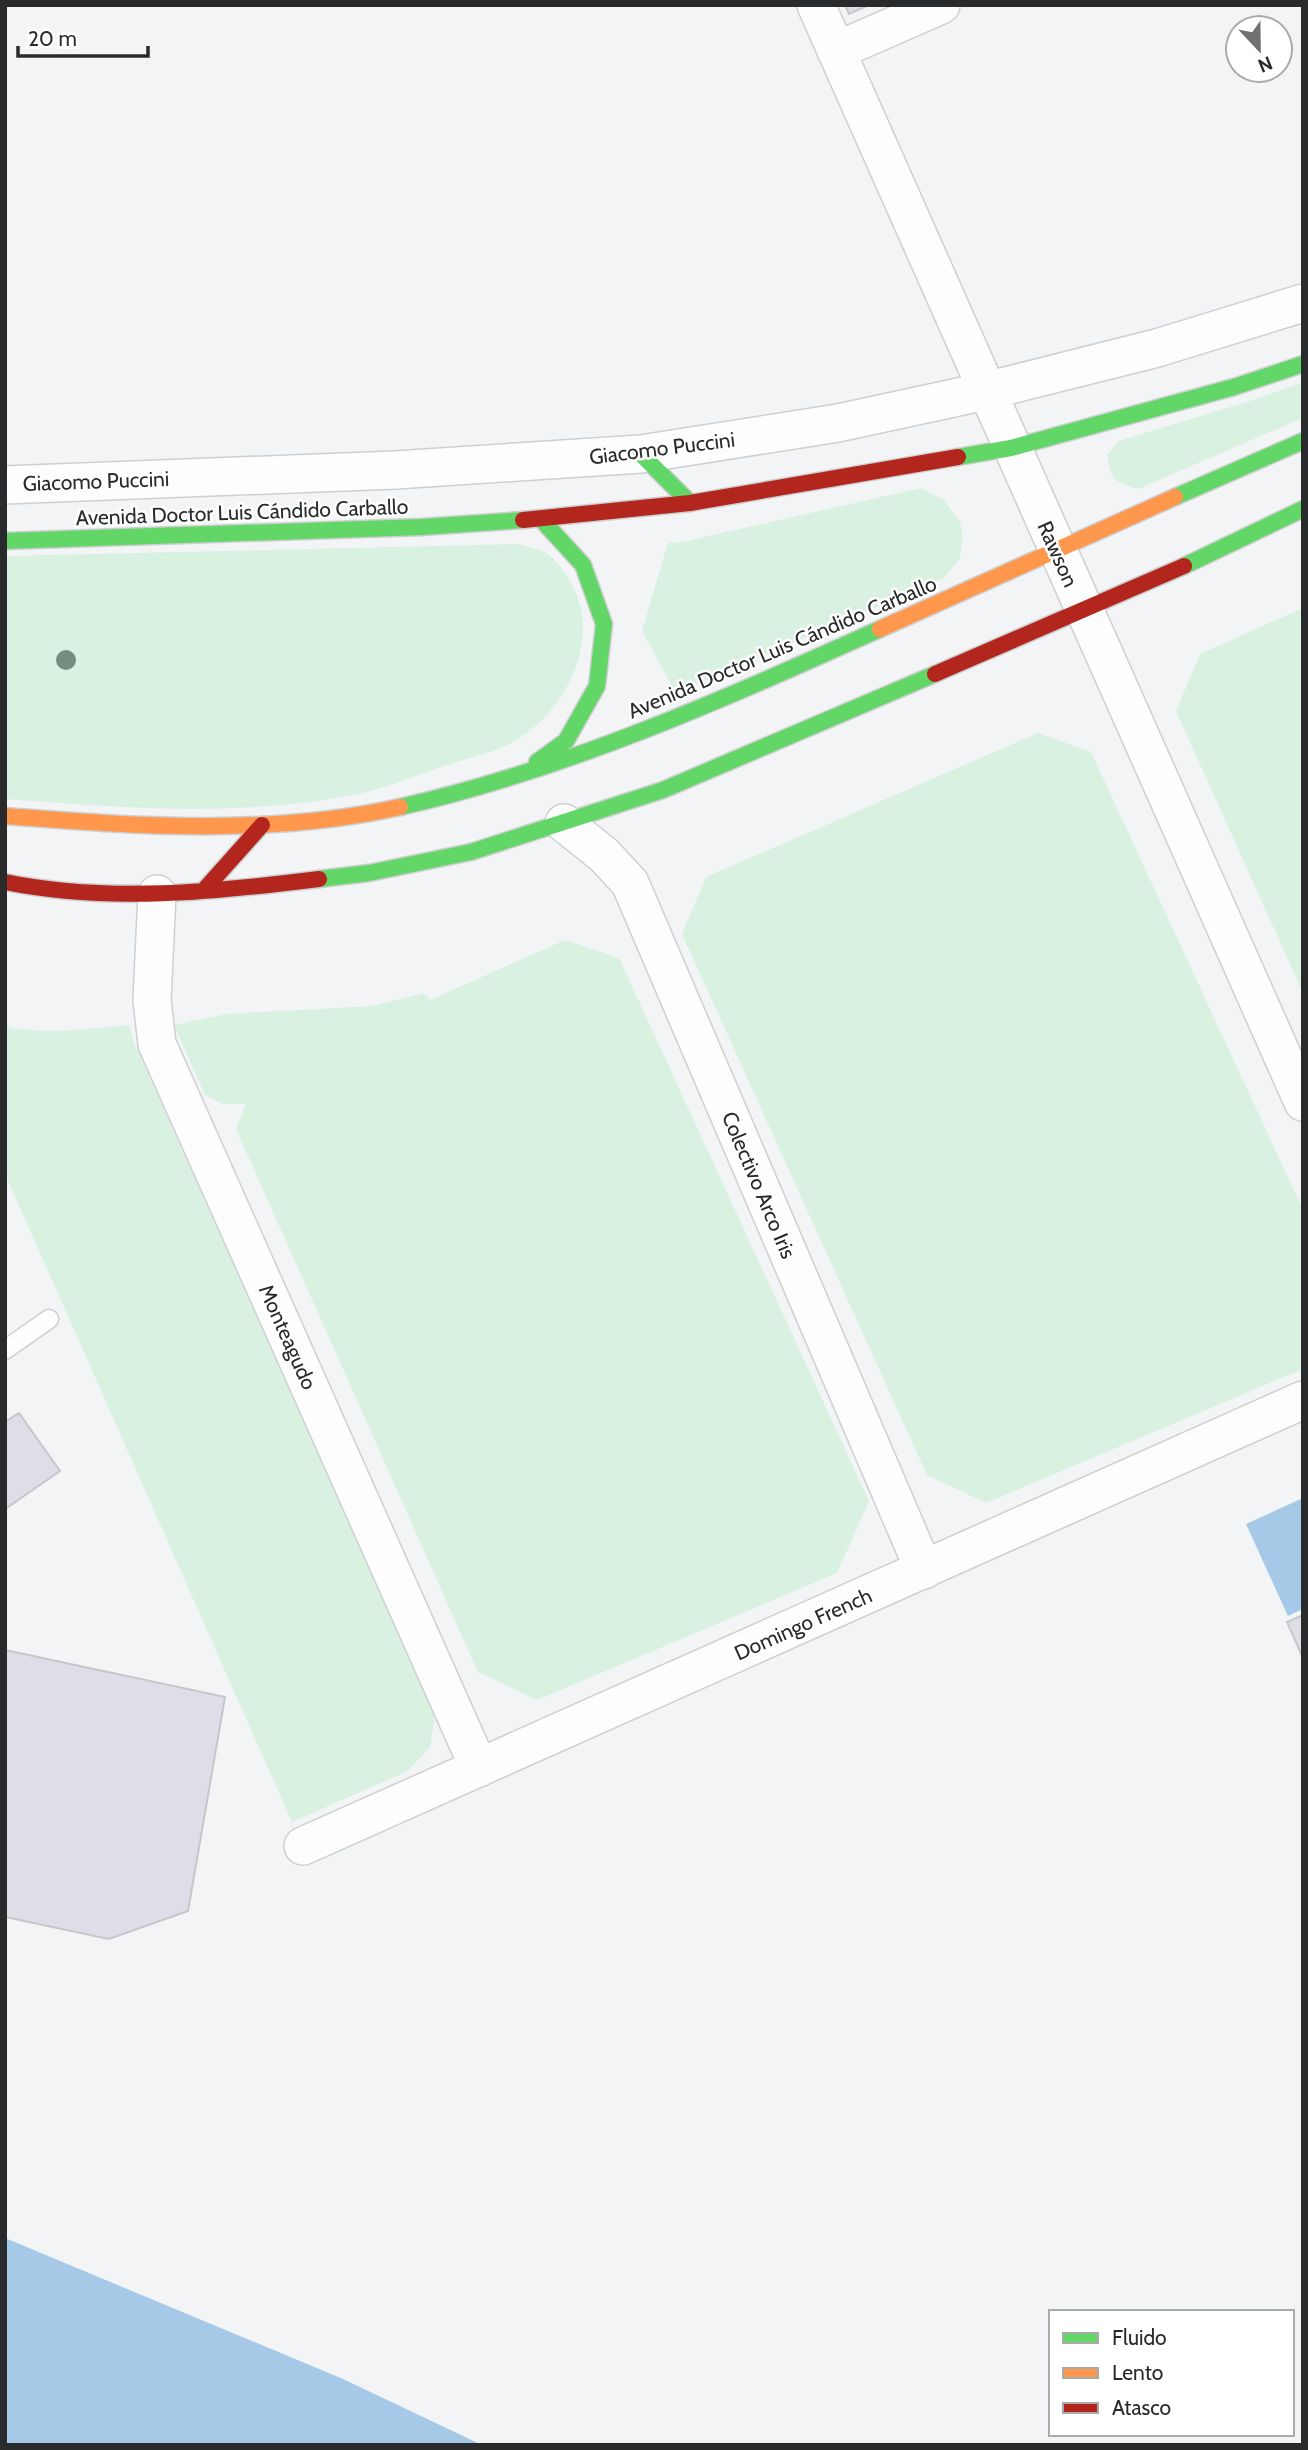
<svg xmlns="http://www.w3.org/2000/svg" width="1308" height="2450" font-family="Cabin,sans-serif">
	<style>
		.green { fill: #d9f1e1 }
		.water { fill: #a6c9e8 }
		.building { fill: #dedee8; stroke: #c7c7c9; stroke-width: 2 }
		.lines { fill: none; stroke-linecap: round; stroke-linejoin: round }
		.lane-casing { stroke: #cecfd0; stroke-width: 21 }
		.street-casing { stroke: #cecfd0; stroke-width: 40 }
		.fast-casing { stroke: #cecfd0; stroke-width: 19 }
		.slow-casing { stroke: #cecfd0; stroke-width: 19 }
		.jam-casing { stroke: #cecfd0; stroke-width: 19 }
		.lane { stroke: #fdfdfe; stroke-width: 18 }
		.street { stroke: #fdfdfe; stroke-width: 37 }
		.fast { stroke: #63d668; stroke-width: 16 }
		.slow { stroke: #ff974d; stroke-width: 16 }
		.jam { stroke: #b3261e; stroke-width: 16 }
		.tree { fill: #738d7f }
		.labels { text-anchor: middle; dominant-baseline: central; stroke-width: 5; stroke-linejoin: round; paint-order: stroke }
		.street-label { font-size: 21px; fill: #292a2b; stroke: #fff }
	</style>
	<rect width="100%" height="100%" fill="#f2f4f6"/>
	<path class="green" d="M 1303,382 L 1303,418 L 1138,489 C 1115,483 1110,479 1107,455 L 1119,441 L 1253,400 Z
		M 921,488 L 944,500 L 960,522 L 963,538 L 960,558 L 944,578 L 676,693 L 642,631 L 668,543 L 682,542 Z
		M 519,544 C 527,547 537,548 544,552 C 565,563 583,601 583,624 C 584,673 552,722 509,744 C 490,754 465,759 444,766 C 416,775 387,788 358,794 C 238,818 126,808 5,799 L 5,556 Z
		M 1303,608 L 1303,993 L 1176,711 L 1200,654 Z
		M 1038,733 L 1091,752 L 1303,1210 L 1303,1369 L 986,1503 L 927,1475 L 682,934 L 706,877 Z
		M 565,940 L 619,958 L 869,1501 L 837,1573 L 537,1700 L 478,1672 L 236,1129 L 246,1104 L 222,1104 L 205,1095 L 174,1025 L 226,1014 L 373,1006 L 424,993 L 430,1000 Z
		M 129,1025 L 134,1043 L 435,1715 L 430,1747 L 408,1771 L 292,1822 L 5,1174 L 5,1026 C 45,1036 89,1028 129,1025 Z"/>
	<path class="water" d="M 1303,1498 L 1303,1609 L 1288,1616 L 1246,1524 Z
		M 5,2238 L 343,2379 L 482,2445 L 5,2445 Z"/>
	<path class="building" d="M 845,5 L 869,5 L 849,14 Z
		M 19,1413 L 60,1471 L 5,1509 L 5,1422 Z
		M 1303,1615 L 1303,1658 L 1287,1622 Z
		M 5,1650 L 225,1697 L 188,1911 L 109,1939 L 5,1917 Z"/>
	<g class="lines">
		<g class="lane-casing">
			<path id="lane" d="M 5,1350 L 49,1319"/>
		</g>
		<g class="street-casing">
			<path id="street" d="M 816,5 L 1303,1102
				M 836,51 L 941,5
				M 5,485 L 395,470 L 641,454 L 838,423 L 986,391 L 1157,348 L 1303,303
				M 564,823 L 604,855 L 630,883 L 924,1570
				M 157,894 L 152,1000 L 157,1044 L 479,1768
				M 303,1846 L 1303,1400"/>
		</g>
		<g class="fast-casing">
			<path id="fast" d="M 641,454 L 690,503
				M 958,457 L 1011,448 L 1234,387 L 1303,364
				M 1175,497 L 1303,441
				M 5,541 L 422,527 L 523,520
				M 1184,566 L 1303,509
				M 537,762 L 566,741 L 597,686 L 604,624 L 583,565 L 541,519
				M 400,807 C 568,769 724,699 880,629
				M 319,879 L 369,873 L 471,852 L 663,790 L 935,674"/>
		</g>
		<g class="slow-casing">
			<path id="slow" d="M 880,629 L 1175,497
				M 5,816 C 136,826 271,836 400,807"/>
		</g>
		<g class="jam-casing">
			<path id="jam" d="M 523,520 L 690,503 L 958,457
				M 935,674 L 1184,566
				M 5,882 C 108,903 215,892 319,879
				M 204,890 L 262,825"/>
		</g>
		<use href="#lane" class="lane"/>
		<use href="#street" class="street"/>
		<use href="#fast" class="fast"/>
		<use href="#slow" class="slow"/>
		<use href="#jam" class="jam"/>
	</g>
	<circle class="tree" cx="66" cy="660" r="10"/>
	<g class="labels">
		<g class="street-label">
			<text transform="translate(662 448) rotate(-7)">Giacomo Puccini</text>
			<text transform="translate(96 481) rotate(-2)">Giacomo Puccini</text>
			<text transform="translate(242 512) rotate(-2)">Avenida Doctor Luis Cándido Carballo</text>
			<text transform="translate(1058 554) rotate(66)">Rawson</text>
			<text transform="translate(782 647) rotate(-23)">Avenida Doctor Luis Cándido Carballo</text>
			<text transform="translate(759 1185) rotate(67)">Colectivo Arco Iris</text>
			<text transform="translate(288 1337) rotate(66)">Monteagudo</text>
			<text transform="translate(803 1624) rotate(-24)">Domingo French</text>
		</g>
	</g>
	<rect width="1308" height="2450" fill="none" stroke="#292a2b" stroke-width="14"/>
	<rect x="1049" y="2310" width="245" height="126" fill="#ffffff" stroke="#a9aaaa" stroke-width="2"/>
	<rect x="1063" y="2333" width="35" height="10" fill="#63d668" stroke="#a9aaaa" stroke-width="2"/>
	<text x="1112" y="2345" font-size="21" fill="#292a2b">Fluido</text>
	<rect x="1063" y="2368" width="35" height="10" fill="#ff974d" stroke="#a9aaaa" stroke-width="2"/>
	<text x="1112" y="2380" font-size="21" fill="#292a2b">Lento</text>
	<rect x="1063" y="2403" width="35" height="10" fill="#b3261e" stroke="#a9aaaa" stroke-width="2"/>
	<text x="1112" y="2415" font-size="21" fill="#292a2b">Atasco</text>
	<g transform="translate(1259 49) rotate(158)"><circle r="33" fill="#ffffff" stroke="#a9aaaa" stroke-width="2"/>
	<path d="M0-5L12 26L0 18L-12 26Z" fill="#6f7172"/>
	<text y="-10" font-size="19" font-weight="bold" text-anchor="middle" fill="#292a2b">N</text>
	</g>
	<path d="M18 46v10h130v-10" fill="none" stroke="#292a2b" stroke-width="3.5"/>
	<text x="28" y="46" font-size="21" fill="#292a2b" stroke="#ffffff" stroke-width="5" paint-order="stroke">20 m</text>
</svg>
